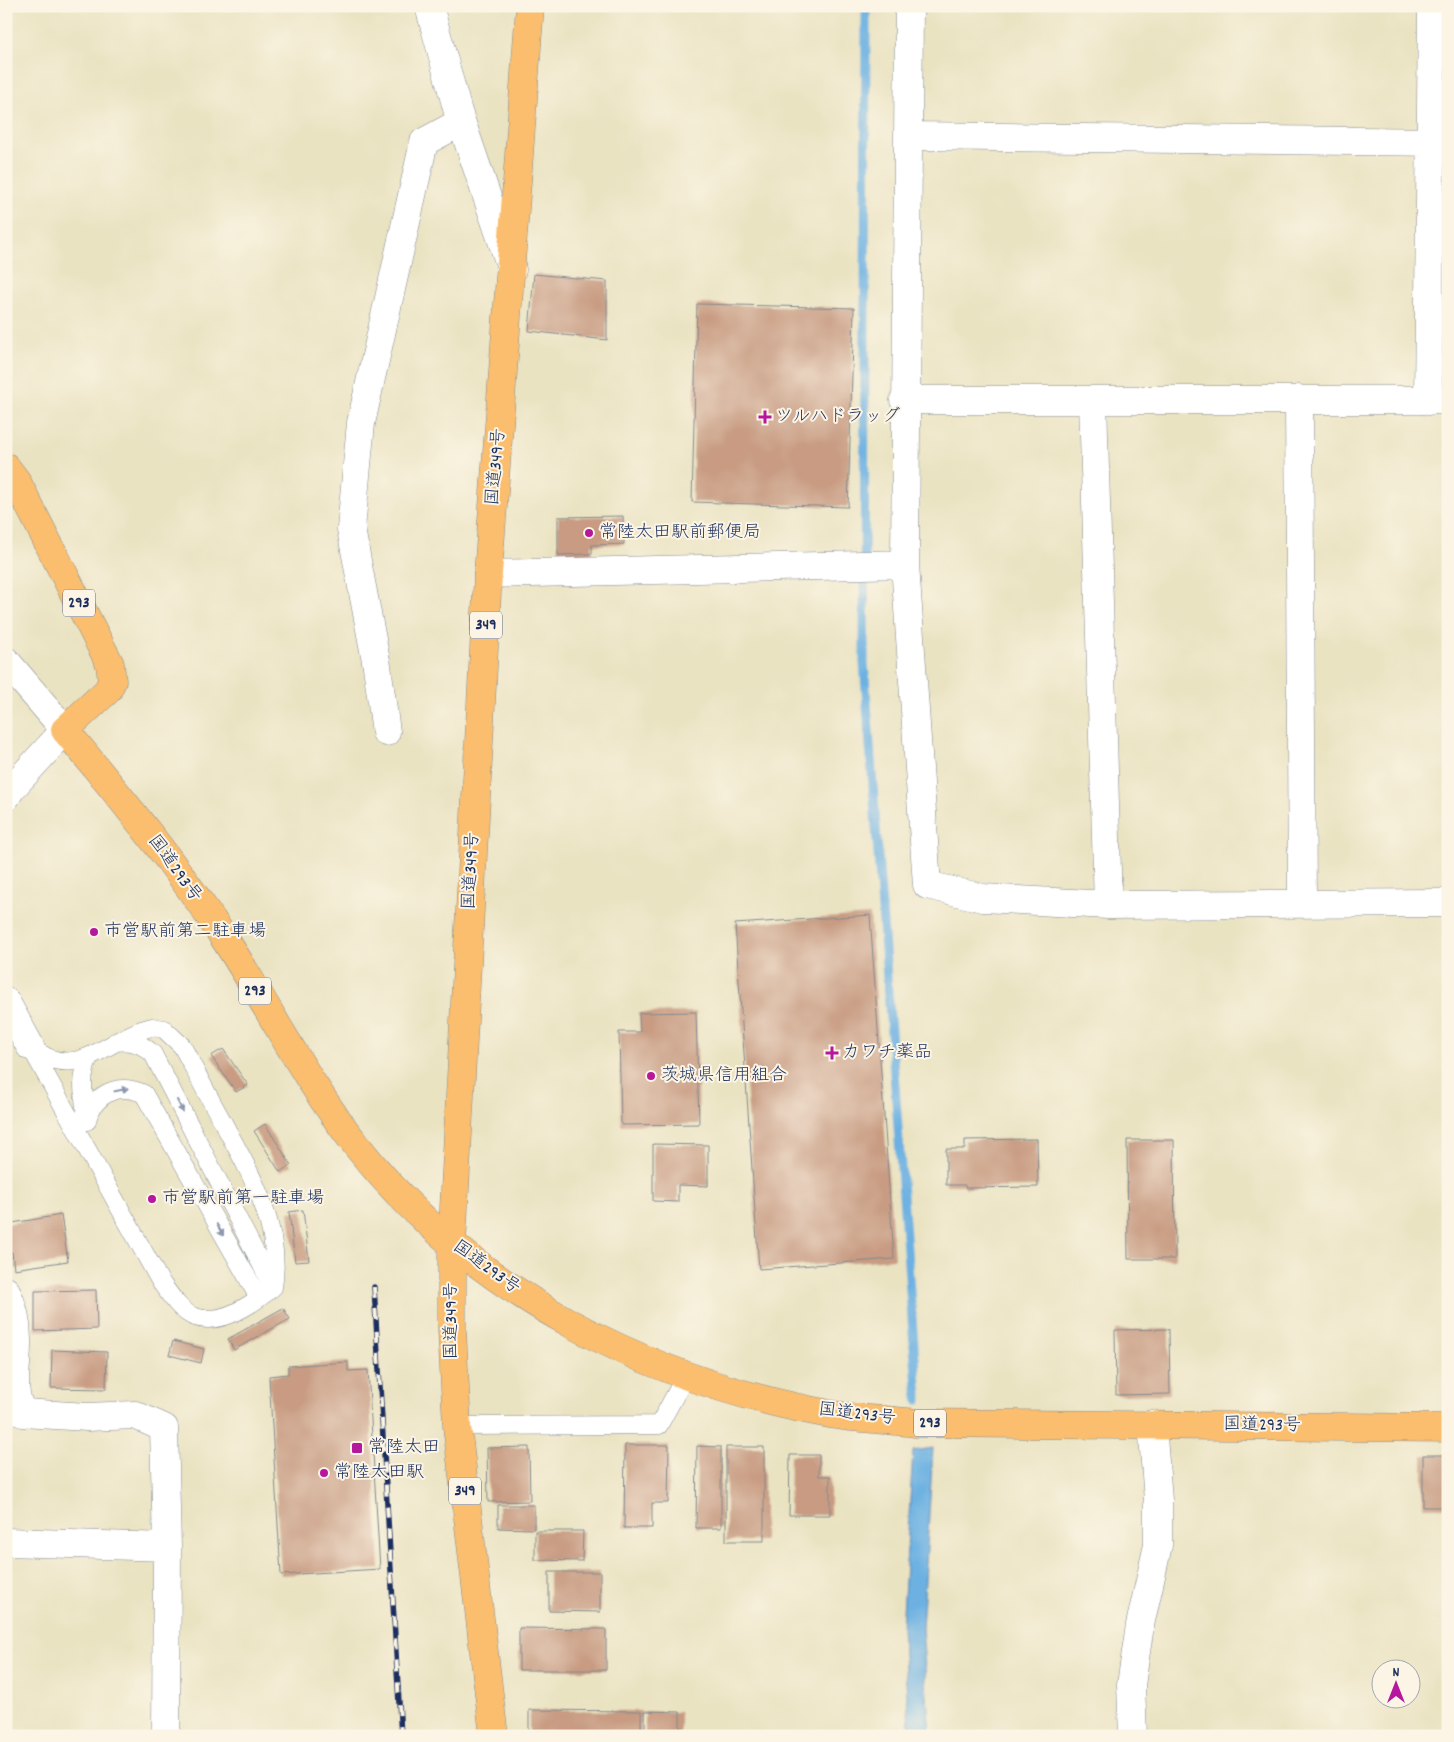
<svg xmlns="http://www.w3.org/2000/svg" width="1454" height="1742" font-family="Dekko,'Klee One',sans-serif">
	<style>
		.water { fill: #6cb1e2; stroke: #4470a0 }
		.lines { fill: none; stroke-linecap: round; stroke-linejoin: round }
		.stream { stroke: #6cb1e2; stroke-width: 9 }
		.building { fill: #c89b82 }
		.service-casing { stroke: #828990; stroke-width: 19 }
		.minor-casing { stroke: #828990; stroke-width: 29 }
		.tertiary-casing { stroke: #828990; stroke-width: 29 }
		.trunk-casing { stroke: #828990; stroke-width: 29 }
		.service { stroke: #fff; stroke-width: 18 }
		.minor { stroke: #fff; stroke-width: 28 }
		.tertiary { stroke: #fff; stroke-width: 28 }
		.trunk { stroke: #fbbe6e; stroke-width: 28 }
		.rail-casing { stroke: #1b2f5e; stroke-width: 5.5 }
		.rail { stroke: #fcf5e5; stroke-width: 4; stroke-dasharray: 11; stroke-linecap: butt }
		.oneway { fill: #8d97ae }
		.poi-dot { fill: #b5179e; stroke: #fcf5e5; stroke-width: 2 }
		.labels { text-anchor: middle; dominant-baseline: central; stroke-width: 4; stroke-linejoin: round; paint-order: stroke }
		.shield { fill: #fcf5e5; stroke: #5e6a86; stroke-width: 1 }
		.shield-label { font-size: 16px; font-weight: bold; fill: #1b2f5e }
		.poi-label { font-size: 18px; fill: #1b2f5e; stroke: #fcf5e5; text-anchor: start }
		.street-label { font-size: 18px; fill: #1b2f5e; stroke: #fcf5e5 }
	</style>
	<rect width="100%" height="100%" fill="#fcf5e5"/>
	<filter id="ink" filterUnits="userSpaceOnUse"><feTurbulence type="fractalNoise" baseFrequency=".02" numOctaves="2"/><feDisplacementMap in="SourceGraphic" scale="10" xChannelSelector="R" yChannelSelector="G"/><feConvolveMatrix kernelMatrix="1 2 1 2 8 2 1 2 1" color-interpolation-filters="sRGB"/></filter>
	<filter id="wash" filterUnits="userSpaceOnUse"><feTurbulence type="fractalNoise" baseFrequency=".0096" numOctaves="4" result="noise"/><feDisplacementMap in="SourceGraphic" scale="20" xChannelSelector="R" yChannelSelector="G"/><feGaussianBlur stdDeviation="1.12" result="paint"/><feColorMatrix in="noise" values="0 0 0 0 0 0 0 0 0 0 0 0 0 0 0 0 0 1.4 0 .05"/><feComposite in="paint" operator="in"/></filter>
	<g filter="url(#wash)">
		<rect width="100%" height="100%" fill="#eae3c2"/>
		<path class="water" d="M 933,1448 L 922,1629 L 930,1736 L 910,1736 L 902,1629 L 913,1451 Z"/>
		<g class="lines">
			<path class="stream" d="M 866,6 L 864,663 L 918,1400"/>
		</g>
		<g id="blocks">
			<path class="building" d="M 534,274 L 607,281 L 607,340 L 529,331 Z
				M 697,304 L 854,308 L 848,507 L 692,502 Z
				M 623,516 L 624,544 L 592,545 L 592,554 L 558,555 L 558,517 Z
				M 870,915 L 894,1259 L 759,1269 L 735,924 Z
				M 696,1012 L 699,1124 L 621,1125 L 619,1032 L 640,1032 L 639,1013 Z
				M 223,1049 L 248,1085 L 236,1092 L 211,1056 Z
				M 265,1124 L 291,1165 L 280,1172 L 254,1131 Z
				M 1037,1139 L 1038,1187 L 965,1188 L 965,1185 L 946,1185 L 946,1149 L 965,1149 L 965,1140 Z
				M 1127,1140 L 1174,1140 L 1175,1259 L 1128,1259 Z
				M 653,1144 L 708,1145 L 708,1186 L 678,1185 L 678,1202 L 653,1201 Z
				M 303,1210 L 309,1261 L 295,1262 L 289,1212 Z
				M 61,1215 L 68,1261 L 14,1269 L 12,1252 L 6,1253 L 6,1224 Z
				M 96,1290 L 97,1329 L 35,1331 L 35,1291 Z
				M 283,1308 L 290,1319 L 234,1350 L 228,1339 Z
				M 1169,1329 L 1170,1394 L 1116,1395 L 1115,1330 Z
				M 173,1341 L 204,1349 L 201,1363 L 169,1355 Z
				M 52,1350 L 107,1352 L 106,1389 L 51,1388 Z
				M 348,1362 L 348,1371 L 368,1370 L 380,1569 L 281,1575 L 269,1376 L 288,1374 L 288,1366 Z
				M 625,1445 L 669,1445 L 668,1503 L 652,1503 L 652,1528 L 624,1528 Z
				M 697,1446 L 721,1447 L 721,1528 L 696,1528 Z
				M 529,1447 L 530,1501 L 488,1502 L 487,1448 Z
				M 726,1447 L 764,1447 L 764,1541 L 726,1541 Z
				M 790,1455 L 819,1455 L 819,1476 L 830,1476 L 830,1515 L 789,1515 Z
				M 1423,1455 L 1448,1455 L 1448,1507 L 1423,1507 Z
				M 498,1505 L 534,1505 L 534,1529 L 498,1528 Z
				M 535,1531 L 583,1531 L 582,1561 L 535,1560 Z
				M 549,1572 L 600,1572 L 600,1612 L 549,1611 Z
				M 519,1628 L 606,1629 L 606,1670 L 519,1670 Z
				M 529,1710 L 641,1711 L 641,1736 L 529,1736 Z
				M 645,1711 L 680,1712 L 680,1736 L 645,1736 Z"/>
		</g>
	</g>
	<g filter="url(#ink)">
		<use href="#blocks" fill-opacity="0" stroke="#828990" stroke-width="1"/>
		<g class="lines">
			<g class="service-casing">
				<path id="service" d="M 152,1027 L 164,1029 L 182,1046 C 195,1070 207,1094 220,1117 C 248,1169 283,1225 273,1287 C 254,1303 222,1326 195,1317 C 180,1312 169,1293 160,1281 L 30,1046 C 77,1086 106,1037 152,1027 Z
					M 115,1042 C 131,1040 141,1043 153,1054 L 273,1287
					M 87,1119 C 96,1093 118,1082 144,1094 L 259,1298
					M 87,1121 C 84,1095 79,1082 89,1057
					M 457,1426 L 659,1425 L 686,1375"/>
			</g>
			<g class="minor-casing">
				<path id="minor" d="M 429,6 L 458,112 L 512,270
					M 909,6 L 905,564 L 927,885 L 983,898 L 1108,905 L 1448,903
					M 908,136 L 1448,142
					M 1299,399 L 1302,902
					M 904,400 L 1448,400
					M 1093,401 L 1108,905
					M 1428,401 L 1432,6
					M 488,574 L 905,564
					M 386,732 L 377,666 L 351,529 L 361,423 L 424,142 L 461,122
					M 6,1291 C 13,1305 17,1324 17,1340 C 18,1364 9,1392 23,1413 L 87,1417 L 135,1415 L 164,1428 L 167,1547 L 166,1736
					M 6,1542 L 167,1547
					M 1133,1736 L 1131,1685 L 1140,1625 L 1158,1545 L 1158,1500 L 1152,1424"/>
			</g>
			<g class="tertiary-casing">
				<path id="tertiary" d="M 6,661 L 65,730 L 11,789 L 6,797
					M 6,1002 L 30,1046"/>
			</g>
			<g class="trunk-casing">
				<path id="trunk" d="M 6,467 L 16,480 L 110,664 L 112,681 L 108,690 L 65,730 C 121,798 178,867 226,941 C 270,1009 306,1082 357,1146 C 472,1293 653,1383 835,1415 C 862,1419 889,1420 916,1423 L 1448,1428
					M 494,1736 L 457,1426 L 452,1330 L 452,1245 L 488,574 L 530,6"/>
			</g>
			<use href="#service" class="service"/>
			<use href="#minor" class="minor"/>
			<use href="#tertiary" class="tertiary"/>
			<use href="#trunk" class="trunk"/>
			<g class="rail-casing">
				<path id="rail" d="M 374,1287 L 401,1736"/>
			</g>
			<use href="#rail" class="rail"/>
		</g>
		<defs><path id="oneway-solid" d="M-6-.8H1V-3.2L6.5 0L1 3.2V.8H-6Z" transform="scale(1.25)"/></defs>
		<g class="oneway">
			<use href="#oneway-solid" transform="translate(121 1090) rotate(-11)"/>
			<use href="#oneway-solid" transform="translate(180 1106) rotate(63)"/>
			<use href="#oneway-solid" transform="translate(220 1230) rotate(61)"/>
		</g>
	</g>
	<g class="poi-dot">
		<path d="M762.5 409.5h5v5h5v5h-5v5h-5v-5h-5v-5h5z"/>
		<circle cx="589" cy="533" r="5"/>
		<circle cx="94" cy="932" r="5"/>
		<path d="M829.5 1045.5h5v5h5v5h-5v5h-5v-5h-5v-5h5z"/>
		<circle cx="651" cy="1076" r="5"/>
		<circle cx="152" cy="1199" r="5"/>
		<rect x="351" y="1442" width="12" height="12" rx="2.5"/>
		<circle cx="324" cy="1473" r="5"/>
	</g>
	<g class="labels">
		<g class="shield">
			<rect x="63" y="589.5" width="32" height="27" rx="4"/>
			<rect x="470" y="611.5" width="32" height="27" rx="4"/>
			<rect x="239" y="977.5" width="32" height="27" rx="4"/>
			<rect x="914" y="1409.5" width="32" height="27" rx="4"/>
			<rect x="449" y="1477.5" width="32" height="27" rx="4"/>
		</g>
		<g class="shield-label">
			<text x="79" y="603">293</text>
			<text x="486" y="625">349</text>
			<text x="255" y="991">293</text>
			<text x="930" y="1423">293</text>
			<text x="465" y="1491">349</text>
		</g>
		<g class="poi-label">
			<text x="775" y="417">ツルハドラッグ</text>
			<text x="599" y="533">常陸太田駅前郵便局</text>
			<text x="104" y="932">市営駅前第二駐車場</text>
			<text x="842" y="1053">カワチ薬品</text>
			<text x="661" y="1076">茨城県信用組合</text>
			<text x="162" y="1199">市営駅前第一駐車場</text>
			<text x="368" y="1448">常陸太田</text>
			<text x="334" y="1473">常陸太田駅</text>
		</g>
		<g class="street-label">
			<text transform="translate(497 467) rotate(-85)">国道349号</text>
			<text transform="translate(174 869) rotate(54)">国道293号</text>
			<text transform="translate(472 871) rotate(-87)">国道349号</text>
			<text transform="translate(486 1268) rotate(36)">国道293号</text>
			<text transform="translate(452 1321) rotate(-90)">国道349号</text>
			<text transform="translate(857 1415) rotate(7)">国道293号</text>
			<text transform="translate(1262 1426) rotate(1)">国道293号</text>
		</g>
	</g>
	<rect width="1454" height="1742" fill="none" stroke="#fcf5e5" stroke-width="25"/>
	<g transform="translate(1396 1684)"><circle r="24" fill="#fcf5e5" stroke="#a2a6af"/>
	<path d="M0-4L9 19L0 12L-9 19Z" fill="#b5179e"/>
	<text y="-8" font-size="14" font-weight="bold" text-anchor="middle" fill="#1b2f5e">N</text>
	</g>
</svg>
